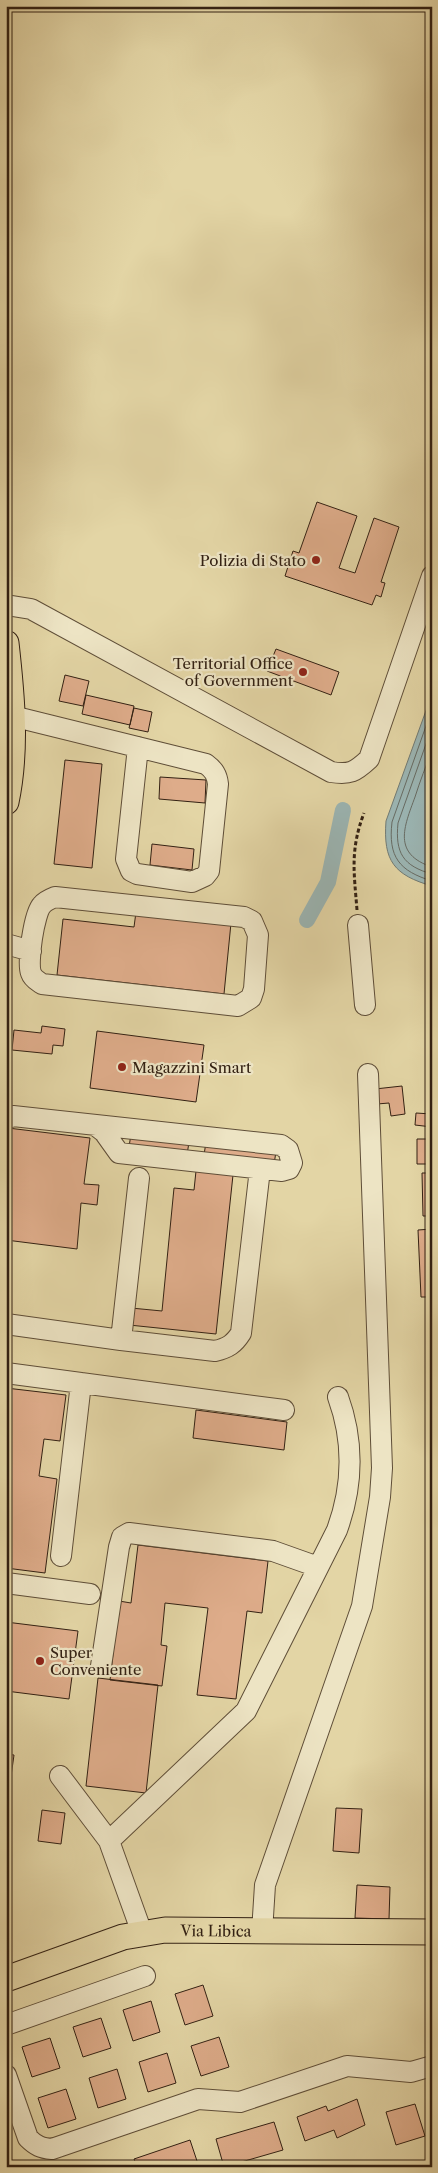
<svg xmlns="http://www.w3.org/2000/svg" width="438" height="2173" font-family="'Libre Caslon Text',serif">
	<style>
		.water { fill: #9bb5b3; stroke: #717a73 }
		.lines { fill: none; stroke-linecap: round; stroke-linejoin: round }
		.shore { stroke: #676b63; stroke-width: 1 }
		.canal { stroke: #9bb5b3; stroke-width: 16 }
		.building { fill: #deac8a; stroke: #332113 }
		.minor-casing { stroke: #5f4e38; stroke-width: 22 }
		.major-casing { stroke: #332113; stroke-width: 27 }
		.path { stroke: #332113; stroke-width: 3; stroke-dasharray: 4 2.5; stroke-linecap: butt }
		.minor { stroke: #ede4c4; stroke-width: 20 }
		.major { stroke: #e3d5a5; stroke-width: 25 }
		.poi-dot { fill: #8f2418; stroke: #ede4c4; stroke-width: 2 }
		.labels { text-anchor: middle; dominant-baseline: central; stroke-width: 4.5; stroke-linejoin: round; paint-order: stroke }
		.poi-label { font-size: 15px; fill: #332113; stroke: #ede4c4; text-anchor: end }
		.street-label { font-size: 15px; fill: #332113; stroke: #ede4c4 }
	</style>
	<rect width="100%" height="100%" fill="#e3d5a5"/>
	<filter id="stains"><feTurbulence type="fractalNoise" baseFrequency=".004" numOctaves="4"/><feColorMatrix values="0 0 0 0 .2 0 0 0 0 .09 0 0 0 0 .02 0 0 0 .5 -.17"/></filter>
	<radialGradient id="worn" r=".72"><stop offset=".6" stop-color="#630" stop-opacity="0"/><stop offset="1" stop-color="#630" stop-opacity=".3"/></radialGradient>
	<path class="water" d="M 432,694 L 432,886 C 394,875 383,861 386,821 Z"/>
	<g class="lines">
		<path class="shore" d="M 432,709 L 392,822 C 388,857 399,871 432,881
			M 432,727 L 398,823 C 395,853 403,866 432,874
			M 432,750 C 426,766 420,781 415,797 C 404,827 392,854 432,867"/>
		<path class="canal" d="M 307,920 L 328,882 L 343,810"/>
	</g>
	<path class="building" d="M 317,502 L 357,516 L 339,568 L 355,573 L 374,518 L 399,527 L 381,582 L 385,583 L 381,597 L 376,595 L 372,605 L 285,576 L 293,551 L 299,553 Z
		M 276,649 L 339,672 L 331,695 L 267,671 Z
		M 65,675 L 89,681 L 83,706 L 59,701 Z
		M 86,695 L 134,706 L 130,725 L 82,714 Z
		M 134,708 L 152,712 L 148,732 L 129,728 Z
		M 65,760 L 102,764 L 92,868 L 54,864 Z
		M 160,777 L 206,780 L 205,803 L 159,799 Z
		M 152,844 L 194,849 L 192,870 L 150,865 Z
		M 136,912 L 231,923 L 224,994 L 57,975 L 63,919 L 134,927 Z
		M 42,1026 L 65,1029 L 63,1046 L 53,1045 L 52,1054 L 12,1050 L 14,1030 L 41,1033 Z
		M 97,1031 L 204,1045 L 196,1102 L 90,1088 Z
		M 402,1086 L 405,1114 L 391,1116 L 389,1103 L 377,1104 L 375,1089 Z
		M 416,1113 L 432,1114 L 432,1127 L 415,1125 Z
		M 8,1128 L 90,1138 L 84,1184 L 99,1185 L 97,1205 L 81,1203 L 77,1249 L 6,1240 L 6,1147 Z
		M 131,1134 L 189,1142 L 187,1155 L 129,1147 Z
		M 417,1139 L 432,1139 L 432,1164 L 417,1164 Z
		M 206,1142 L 276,1151 L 274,1165 L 204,1155 Z
		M 196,1171 L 233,1175 L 216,1334 L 129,1325 L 131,1308 L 162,1311 L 174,1188 L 194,1190 Z
		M 422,1173 L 432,1173 L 432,1216 L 423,1216 Z
		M 432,1229 L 432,1297 L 421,1297 L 418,1230 Z
		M 6,1388 L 66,1395 L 60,1441 L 44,1439 L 39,1476 L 57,1479 L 45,1573 L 6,1568 Z
		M 196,1410 L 287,1422 L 284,1450 L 193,1438 Z
		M 138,1545 L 268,1561 L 262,1613 L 247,1611 L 236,1699 L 197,1695 L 208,1608 L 165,1603 L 161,1645 L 167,1646 L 162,1686 L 110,1680 L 119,1601 L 131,1603 Z
		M 6,1622 L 78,1631 L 69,1699 L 6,1691 Z
		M 98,1678 L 158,1685 L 146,1793 L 86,1786 Z
		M 6,1754 L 14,1755 L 6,1812 Z
		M 336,1808 L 362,1809 L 359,1853 L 333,1851 Z
		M 42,1810 L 65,1813 L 61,1844 L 38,1841 Z
		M 357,1885 L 390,1887 L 389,1919 L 355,1918 Z
		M 203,1985 L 213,2016 L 185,2025 L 175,1994 Z
		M 151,2001 L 160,2032 L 133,2041 L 123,2010 Z
		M 101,2018 L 111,2048 L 83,2057 L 73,2027 Z
		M 219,2037 L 229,2067 L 201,2076 L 191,2046 Z
		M 50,2038 L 60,2068 L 32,2077 L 22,2047 Z
		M 167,2053 L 176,2083 L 148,2092 L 139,2062 Z
		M 117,2069 L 126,2099 L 98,2108 L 89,2078 Z
		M 66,2089 L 76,2119 L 48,2128 L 38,2098 Z
		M 357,2099 L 365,2125 L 337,2138 L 334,2130 L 305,2141 L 297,2117 L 326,2106 L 328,2111 Z
		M 415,2104 L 425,2136 L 396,2145 L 386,2112 Z
		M 274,2122 L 283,2150 L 224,2167 L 216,2139 Z
		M 190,2140 L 199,2167 L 137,2167 L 134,2159 Z"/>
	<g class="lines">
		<g class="minor-casing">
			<path id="minor" d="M 6,605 L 31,609 L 331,772 C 350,775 355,772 369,759 L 432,576
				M 12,716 L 206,764 C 214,770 217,775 218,784 L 209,871 L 205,876 L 192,882 L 137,874 L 131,871 L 126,859 L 138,747
				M 55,897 L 244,917 L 252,921 L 258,935 L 254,989 L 251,998 L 238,1006 L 42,984 C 38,981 33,979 31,973 C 27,963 34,913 42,905 C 45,901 50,899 55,897 Z
				M 358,925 L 365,1005
				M 6,944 L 31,951
				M 6,1119 L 13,1116 L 281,1145 L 288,1150 L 292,1163 L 289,1169 L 282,1171 L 119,1153 L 104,1132 L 95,1125
				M 6,1324 L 121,1340 L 139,1178
				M 121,1340 L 215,1351 C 228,1348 234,1344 241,1333 L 260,1169
				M 6,1373 L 284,1410
				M 61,1556 L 81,1383
				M 6,1583 L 90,1594
				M 101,1666 L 119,1547 L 122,1537 L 129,1533 L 258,1549 L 273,1551 L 318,1567
				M 60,1776 L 109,1841
				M 262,1932 L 265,1885 L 362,1606 L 380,1497 L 382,1468 L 368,1074
				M 142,1933 L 109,1841 L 246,1711 L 337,1530 C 353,1486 354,1441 338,1397
				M 6,2025 L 145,1976
				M 6,2075 L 28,2138 C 36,2146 41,2148 52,2149 L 198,2099 L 240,2102 L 347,2066 L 411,2072 L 432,2066"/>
		</g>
		<g class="major-casing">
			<g id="major">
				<path d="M 6,643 C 12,696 17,750 6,802"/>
				<path id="s1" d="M 6,1979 L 123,1937 L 165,1930 L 432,1932"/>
			</g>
		</g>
		<path class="path" d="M 357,910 C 354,872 350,850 364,813"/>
		<use href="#minor" class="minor"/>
		<use href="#major" class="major"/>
	</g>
	<g class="poi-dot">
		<circle cx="316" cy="560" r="5"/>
		<circle cx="303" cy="672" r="5"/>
		<circle cx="122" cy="1067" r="5"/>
		<circle cx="40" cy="1661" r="5"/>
	</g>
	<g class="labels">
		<g class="poi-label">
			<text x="306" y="560">Polizia di Stato</text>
			<text x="293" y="663">Territorial Office<tspan x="293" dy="17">of Government</tspan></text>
			<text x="132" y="1067" text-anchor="start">Magazzini Smart</text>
			<text x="50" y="1652" text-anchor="start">Super<tspan x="50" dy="17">Conveniente</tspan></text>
		</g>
		<g class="street-label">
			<text stroke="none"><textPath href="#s1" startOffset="218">Via Libica</textPath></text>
		</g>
	</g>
	<rect width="438" height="2173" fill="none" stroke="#e3d5a5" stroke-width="25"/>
	<rect x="8" y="8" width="423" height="2158" fill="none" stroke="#332113" stroke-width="2.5"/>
	<rect x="12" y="12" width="413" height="2148" fill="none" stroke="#332113"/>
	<rect width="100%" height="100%" filter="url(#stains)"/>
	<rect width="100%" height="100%" fill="url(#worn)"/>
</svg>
